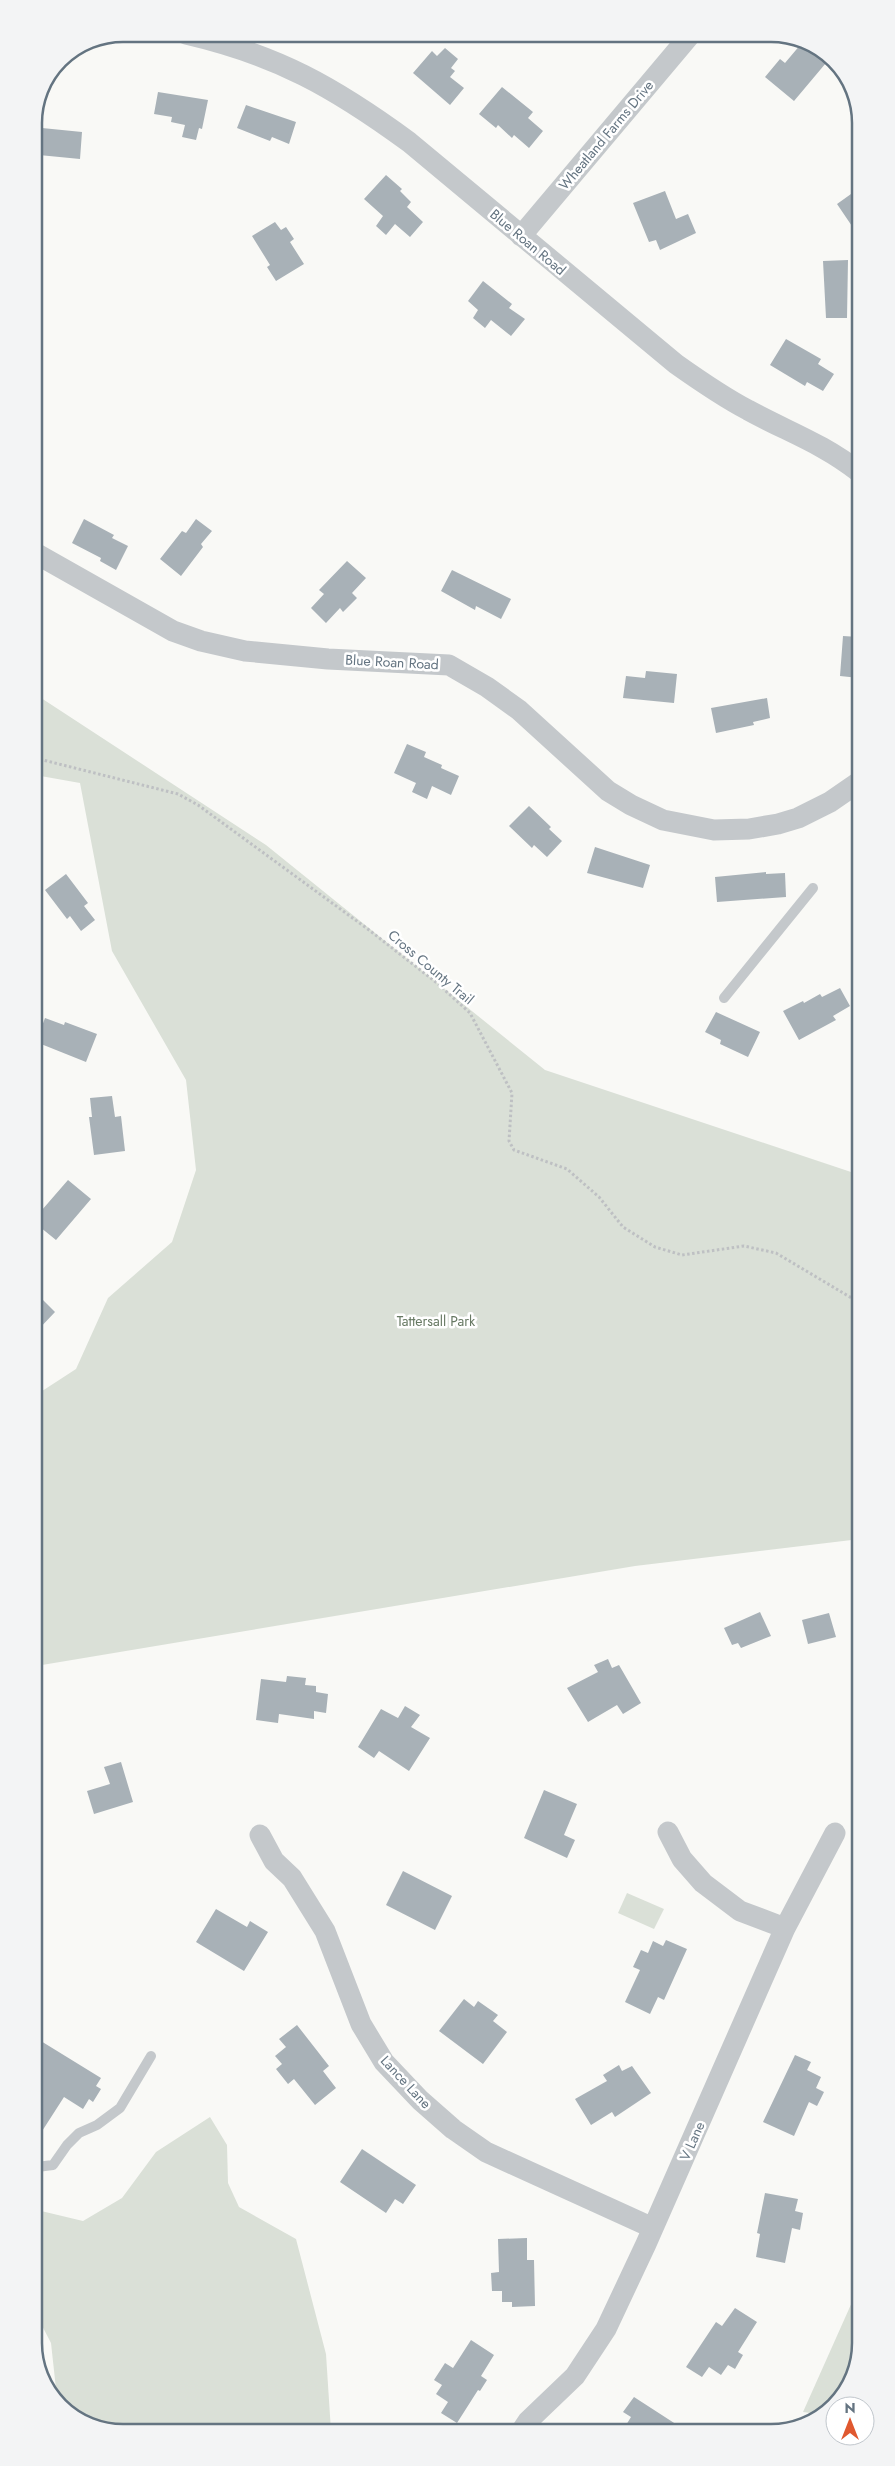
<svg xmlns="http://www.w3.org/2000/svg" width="895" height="2466" font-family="Jost,sans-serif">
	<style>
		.green { fill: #dae0d7 }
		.building { fill: #a8b1b7 }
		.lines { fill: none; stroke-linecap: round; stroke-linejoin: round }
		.path { stroke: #bec0c3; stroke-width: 3; stroke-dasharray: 2.5 2.5; stroke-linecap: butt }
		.lane { stroke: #c4c8cb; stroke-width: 10 }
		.street { stroke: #c4c8cb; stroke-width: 21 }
		.labels { text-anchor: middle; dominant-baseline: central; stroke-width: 5; stroke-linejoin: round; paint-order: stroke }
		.street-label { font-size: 14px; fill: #647481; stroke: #fff }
		.park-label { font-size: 14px; fill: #677963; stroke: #fff }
		.rim { fill: none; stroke: #647481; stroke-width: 2.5 }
	</style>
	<rect width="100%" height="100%" fill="#f9f9f6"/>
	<path class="green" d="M 35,694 L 266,845 L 545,1070 L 860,1175 L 860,1539 L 635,1566 L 36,1666 L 36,1395 L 76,1369 L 108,1298 L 172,1242 L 196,1170 L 186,1080 L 112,951 L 80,783 L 35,775 Z
		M 627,1893 L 664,1909 L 654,1929 L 618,1913 Z
		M 210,2117 L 227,2145 L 228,2183 L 239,2207 L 296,2239 L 326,2354 L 331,2431 L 117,2432 L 64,2410 L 57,2398 L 51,2343 L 37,2316 L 37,2210 L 83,2221 L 122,2198 L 156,2152 Z
		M 861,2282 L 861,2343 L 843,2397 L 818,2414 L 803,2412 Z"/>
	<path class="building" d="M 801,44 L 831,57 L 794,101 L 765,77 L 780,59 L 785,63 Z
		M 445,48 L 458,59 L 451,68 L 455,71 L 450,77 L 464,88 L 450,105 L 413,73 L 432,51 L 437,56 Z
		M 502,87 L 533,112 L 528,118 L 543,131 L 529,148 L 514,135 L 512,138 L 498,125 L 496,128 L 479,114 Z
		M 158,92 L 208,100 L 202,129 L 199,128 L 196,140 L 182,137 L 185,125 L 171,122 L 172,117 L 154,114 Z
		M 246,105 L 296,122 L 289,144 L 272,137 L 270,141 L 237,128 Z
		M 42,128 L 82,132 L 80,159 L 39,155 L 40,152 L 34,152 L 34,133 L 42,133 Z
		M 386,175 L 402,189 L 400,191 L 411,202 L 407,207 L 423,222 L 410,237 L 395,224 L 386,235 L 376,226 L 383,216 L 364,199 Z
		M 858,189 L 858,235 L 837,204 Z
		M 665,191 L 676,219 L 688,214 L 696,233 L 660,250 L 656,240 L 649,242 L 633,203 Z
		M 275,222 L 281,230 L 286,227 L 294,239 L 290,242 L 304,264 L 276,281 L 267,267 L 270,265 L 252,236 Z
		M 848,260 L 847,318 L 826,318 L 823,261 Z
		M 483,281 L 512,304 L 509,308 L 525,319 L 511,336 L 491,320 L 485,328 L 473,318 L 478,310 L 468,301 Z
		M 786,339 L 821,359 L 818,364 L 834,374 L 823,391 L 807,382 L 805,386 L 770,365 Z
		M 84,519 L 114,535 L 112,538 L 128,546 L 116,570 L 100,561 L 101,558 L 72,543 Z
		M 196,519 L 212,531 L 201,544 L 203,547 L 181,576 L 160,559 L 182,531 L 186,533 Z
		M 347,561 L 366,578 L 352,593 L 357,598 L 343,612 L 340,608 L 326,623 L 311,608 L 324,594 L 319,590 Z
		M 452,570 L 511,599 L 501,619 L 476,606 L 475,610 L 441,591 Z
		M 843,636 L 859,637 L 859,678 L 840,676 Z
		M 646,671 L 677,674 L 674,703 L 623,698 L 626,676 L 645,678 Z
		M 767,698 L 770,718 L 753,722 L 754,725 L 716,733 L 711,708 Z
		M 407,744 L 426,752 L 424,757 L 442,765 L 441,768 L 459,776 L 451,795 L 432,786 L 427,799 L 412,792 L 416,783 L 394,773 Z
		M 529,806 L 551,827 L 549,829 L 562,841 L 547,857 L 534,845 L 532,848 L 509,826 Z
		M 595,847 L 650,865 L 643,888 L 587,873 Z
		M 766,872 L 766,874 L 785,873 L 786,897 L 717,902 L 715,877 Z
		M 66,874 L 88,903 L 84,906 L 95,920 L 81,931 L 70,916 L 67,919 L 45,890 Z
		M 840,988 L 850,1006 L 833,1016 L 836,1020 L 799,1040 L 783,1011 L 803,1001 L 804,1003 L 820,994 L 822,997 Z
		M 716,1012 L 760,1032 L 748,1057 L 720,1044 L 721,1040 L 705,1032 Z
		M 45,1018 L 64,1025 L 65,1022 L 97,1034 L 86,1062 L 36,1042 Z
		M 112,1096 L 115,1117 L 121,1116 L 125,1151 L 94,1155 L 89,1117 L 92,1117 L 90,1098 Z
		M 68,1180 L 91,1199 L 56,1240 L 35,1223 L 35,1218 Z
		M 35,1292 L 55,1312 L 36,1332 L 35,1298 Z
		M 760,1612 L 771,1636 L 741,1648 L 738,1643 L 732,1645 L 724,1628 Z
		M 829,1613 L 836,1637 L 808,1644 L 802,1620 Z
		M 608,1659 L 612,1668 L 619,1665 L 641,1703 L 623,1714 L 617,1705 L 588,1722 L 567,1688 L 598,1672 L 594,1665 Z
		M 287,1676 L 306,1678 L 305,1685 L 316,1686 L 316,1692 L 328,1694 L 326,1713 L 314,1711 L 314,1719 L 279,1714 L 278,1723 L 256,1720 L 261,1679 L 286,1682 Z
		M 405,1706 L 420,1715 L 411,1727 L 430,1738 L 409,1771 L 379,1751 L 374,1758 L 358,1747 L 381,1709 L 398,1718 Z
		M 121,1762 L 133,1802 L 94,1814 L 87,1791 L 110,1784 L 104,1767 Z
		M 544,1790 L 577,1804 L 564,1835 L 575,1840 L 567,1858 L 524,1838 Z
		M 403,1871 L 452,1896 L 435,1930 L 386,1905 Z
		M 216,1909 L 247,1927 L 250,1921 L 268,1932 L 244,1971 L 196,1942 Z
		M 666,1940 L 687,1949 L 664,2000 L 658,1997 L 650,2014 L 625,2002 L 640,1970 L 633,1967 L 641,1950 L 648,1953 L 653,1941 L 663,1946 Z
		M 464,1999 L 474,2007 L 478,2001 L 498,2015 L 493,2021 L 507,2032 L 483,2064 L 439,2031 Z
		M 297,2025 L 329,2066 L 323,2071 L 336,2088 L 315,2105 L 294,2079 L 288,2084 L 276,2069 L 282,2064 L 275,2056 L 286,2047 L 279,2039 Z
		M 36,2038 L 101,2078 L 96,2086 L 101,2089 L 93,2102 L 89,2099 L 83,2109 L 64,2097 L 37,2139 Z
		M 795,2055 L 811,2062 L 807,2070 L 821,2077 L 816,2088 L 824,2092 L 817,2106 L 809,2102 L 794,2136 L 763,2122 Z
		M 619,2065 L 622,2071 L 632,2066 L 651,2093 L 615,2117 L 612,2112 L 591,2125 L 575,2099 L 607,2081 L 603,2075 Z
		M 362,2149 L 416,2185 L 403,2204 L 395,2199 L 386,2213 L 340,2182 Z
		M 765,2193 L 798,2199 L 795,2211 L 803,2213 L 800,2230 L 792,2228 L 785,2263 L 756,2257 L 760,2234 L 757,2233 Z
		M 527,2238 L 527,2260 L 534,2260 L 535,2306 L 512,2307 L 512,2302 L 502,2302 L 502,2291 L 492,2291 L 491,2273 L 499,2272 L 498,2239 Z
		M 735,2308 L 757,2322 L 738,2352 L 743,2355 L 735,2369 L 728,2365 L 721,2375 L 709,2367 L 702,2377 L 686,2367 L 716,2322 L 722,2326 Z
		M 471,2340 L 494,2355 L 481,2376 L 487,2380 L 480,2391 L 478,2390 L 457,2423 L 441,2413 L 448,2402 L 436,2394 L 442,2385 L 434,2380 L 445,2363 L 453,2368 Z
		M 634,2397 L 685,2430 L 623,2430 L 631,2417 L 623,2412 Z"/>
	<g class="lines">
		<path class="path" d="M 35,758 L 178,794 L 198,805 L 369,930 L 437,983 L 470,1013 L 512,1093 L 509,1141 L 514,1150 L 567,1169 L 599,1197 L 623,1227 L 655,1247 L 682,1255 L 744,1246 L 776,1253 L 860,1303"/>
		<path class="lane" d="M 724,998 L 813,888
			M 37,2167 L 53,2165 L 67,2145 L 79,2133 L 97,2125 L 120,2108 L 151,2056"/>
		<path class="street" d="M 186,34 C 277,55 334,87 409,142 L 676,364 C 700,381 723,397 748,410 C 788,432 822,443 859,472
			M 521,236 L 691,34
			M 35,553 L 173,631 L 201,641 L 245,651 L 328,659 L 449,665 L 487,687 L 519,710 L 608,791 L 631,805 L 663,820 L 714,830 L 749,829 L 778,824 L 798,818 L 830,802 L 859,782
			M 668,1832 L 682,1859 L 703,1883 L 740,1911 L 785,1928
			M 260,1835 L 274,1861 L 292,1878 L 325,1931 L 361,2024 L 384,2062 L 420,2100 L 453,2129 L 486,2152 L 653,2228
			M 522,2430 L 528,2421 L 575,2376 L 606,2329 L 646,2244 L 785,1928 L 835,1833"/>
	</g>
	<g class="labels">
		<g class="street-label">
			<text transform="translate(606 135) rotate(-50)">Wheatland Farms Drive</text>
			<text transform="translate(528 242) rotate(40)">Blue Roan Road</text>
			<text transform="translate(392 662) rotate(3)">Blue Roan Road</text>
			<text transform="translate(431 967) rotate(40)">Cross County Trail</text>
			<text transform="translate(406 2082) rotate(47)">Lance Lane</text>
			<text transform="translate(692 2141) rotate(-66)">V Lane</text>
		</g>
		<g class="park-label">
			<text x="436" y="1321">Tattersall Park</text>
		</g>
	</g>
	<path d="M0 0H895V2466H0ZM123 42H771A81 81 0 0 1 852 123V2343A81 81 0 0 1 771 2424H123A81 81 0 0 1 42 2343V123A81 81 0 0 1 123 42Z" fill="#f3f4f5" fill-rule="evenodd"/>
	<path class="rim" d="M123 42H771A81 81 0 0 1 852 123V2343A81 81 0 0 1 771 2424H123A81 81 0 0 1 42 2343V123A81 81 0 0 1 123 42Z"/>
	<g transform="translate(850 2421)"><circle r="24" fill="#ffffff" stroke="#c1c7cd"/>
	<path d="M0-4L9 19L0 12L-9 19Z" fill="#e0582f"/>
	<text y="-8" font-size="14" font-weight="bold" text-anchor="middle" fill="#647481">N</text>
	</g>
</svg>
